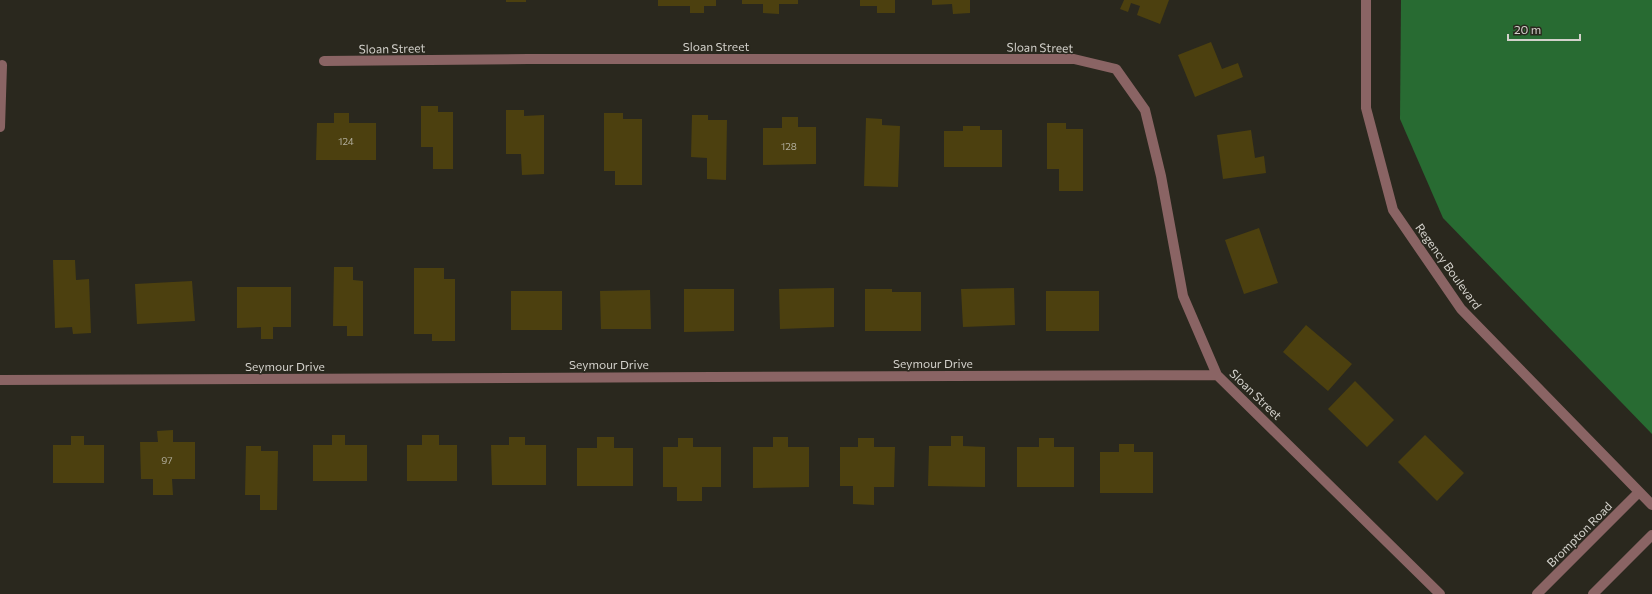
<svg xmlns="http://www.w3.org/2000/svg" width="1652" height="594" font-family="Commissioner,sans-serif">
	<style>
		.forest { fill: #286b32 }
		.building { fill: #4c400f }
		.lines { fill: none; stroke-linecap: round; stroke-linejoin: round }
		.minor { stroke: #8a6464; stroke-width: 10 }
		.labels { text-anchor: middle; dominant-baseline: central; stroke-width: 3; stroke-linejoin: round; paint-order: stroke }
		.number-label { font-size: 10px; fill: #b1ad9c }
		.street-label { font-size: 12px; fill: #d3d1cb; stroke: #2a281e }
	</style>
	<rect width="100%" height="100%" fill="#2a281e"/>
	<path class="forest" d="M 1401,0 L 1652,0 L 1652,434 L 1443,218 L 1400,119 Z"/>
	<path class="building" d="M 506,0 L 526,0 L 526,2 L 506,2 Z
		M 658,0 L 716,0 L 716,6 L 704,6 L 704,13 L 690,13 L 690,6 L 658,6 Z
		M 742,0 L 798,0 L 798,4 L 779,4 L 779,14 L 763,13 L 763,4 L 742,4 Z
		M 860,0 L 895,0 L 895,13 L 877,13 L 877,6 L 860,6 Z
		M 932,0 L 970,0 L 970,13 L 953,14 L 952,4 L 932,5 Z
		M 1124,0 L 1169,0 L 1160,24 L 1137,15 L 1140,6 L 1131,3 L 1128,12 L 1120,9 Z
		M 1211,42 L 1222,69 L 1238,63 L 1243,77 L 1195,97 L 1178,55 Z
		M 421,106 L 438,106 L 438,112 L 453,112 L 453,169 L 433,169 L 433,147 L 421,147 Z
		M 506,110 L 524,110 L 524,116 L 544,115 L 544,174 L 522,175 L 521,154 L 506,154 Z
		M 334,113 L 349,113 L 349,123 L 376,123 L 376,160 L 316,160 L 317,123 L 334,123 Z
		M 604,113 L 623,113 L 623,119 L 642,119 L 642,185 L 615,185 L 615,171 L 604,171 Z
		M 692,115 L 708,115 L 708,120 L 727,120 L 726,180 L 707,179 L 707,158 L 691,157 Z
		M 782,117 L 798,117 L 798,127 L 816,127 L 816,164 L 763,165 L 763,128 L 782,128 Z
		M 866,118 L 882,119 L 882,125 L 900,126 L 898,187 L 864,186 Z
		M 1047,123 L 1066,123 L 1066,129 L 1083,129 L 1083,191 L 1059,191 L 1059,169 L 1047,169 Z
		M 963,126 L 980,126 L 980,130 L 1002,130 L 1002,167 L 944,167 L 944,131 L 963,131 Z
		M 1251,130 L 1255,158 L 1264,156 L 1266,173 L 1223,179 L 1217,135 Z
		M 1259,228 L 1278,283 L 1244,294 L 1225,240 Z
		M 53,260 L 75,260 L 76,280 L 89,279 L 91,333 L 73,334 L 72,327 L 55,328 Z
		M 334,267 L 353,267 L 353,280 L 363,281 L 363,336 L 347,336 L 347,326 L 333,326 Z
		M 414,268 L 444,268 L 444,279 L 455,279 L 455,341 L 432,341 L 432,334 L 414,334 Z
		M 192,281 L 195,321 L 137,324 L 135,284 Z
		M 237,287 L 291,287 L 291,327 L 273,327 L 273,339 L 261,339 L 261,327 L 237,328 Z
		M 834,288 L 834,327 L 780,329 L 779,289 Z
		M 1014,288 L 1015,325 L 963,327 L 961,289 Z
		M 684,289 L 734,289 L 734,331 L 684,332 Z
		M 865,289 L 892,289 L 892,292 L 921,292 L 921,331 L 865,331 Z
		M 650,290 L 651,329 L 601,329 L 600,291 Z
		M 511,291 L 562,291 L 562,330 L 511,330 Z
		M 1046,291 L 1099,291 L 1099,331 L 1046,331 Z
		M 1306,325 L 1352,364 L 1328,391 L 1283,352 Z
		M 1355,381 L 1394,420 L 1367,447 L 1328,409 Z
		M 173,430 L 173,442 L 195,442 L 195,479 L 172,479 L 173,495 L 153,495 L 153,479 L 141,479 L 140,442 L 158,442 L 157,431 Z
		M 332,435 L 345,435 L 345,445 L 367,445 L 367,481 L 313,481 L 313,445 L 332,445 Z
		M 422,435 L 439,435 L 439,445 L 457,445 L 457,481 L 407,481 L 407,445 L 422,445 Z
		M 1425,435 L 1464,473 L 1437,501 L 1398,462 Z
		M 71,436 L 84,436 L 84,445 L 104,445 L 104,483 L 53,483 L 53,445 L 71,445 Z
		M 951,436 L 963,436 L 963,446 L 985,447 L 985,487 L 928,486 L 929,446 L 951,446 Z
		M 509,437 L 525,437 L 525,445 L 546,445 L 546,485 L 492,485 L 491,445 L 509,445 Z
		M 597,437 L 614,437 L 614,448 L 633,448 L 633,486 L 577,486 L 577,448 L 597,448 Z
		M 773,437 L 788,437 L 788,447 L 809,447 L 809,487 L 753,488 L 753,447 L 773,447 Z
		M 678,438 L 693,438 L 693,447 L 721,447 L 721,487 L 702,487 L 702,501 L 677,501 L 677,487 L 663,487 L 663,447 L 678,447 Z
		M 858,438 L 874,438 L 874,447 L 895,447 L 894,487 L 874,487 L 874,505 L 853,504 L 853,486 L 840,486 L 840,447 L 858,447 Z
		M 1039,438 L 1054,438 L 1054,447 L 1074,447 L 1074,487 L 1017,487 L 1017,447 L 1039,447 Z
		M 1119,444 L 1134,444 L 1134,452 L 1153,452 L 1153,493 L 1100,493 L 1100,452 L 1119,452 Z
		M 246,446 L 261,446 L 261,451 L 278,451 L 277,510 L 260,510 L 260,495 L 245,495 Z"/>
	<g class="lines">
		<path class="minor" d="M 1366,0 L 1366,108 L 1393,210 L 1461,309 L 1652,505
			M 324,61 L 528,59 L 1074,59 L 1116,69 L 1145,110 L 1161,176 L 1183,296 L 1217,375 L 1440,594
			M 0,127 L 2,65
			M 0,380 L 1217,375
			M 1537,594 L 1639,492
			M 1593,594 L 1652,535"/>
	</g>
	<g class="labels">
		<g class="number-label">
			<text x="346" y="141">124</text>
			<text x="789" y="146">128</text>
			<text x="167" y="460">97</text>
		</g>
		<g class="street-label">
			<text x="716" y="46">Sloan Street</text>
			<text transform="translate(1040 47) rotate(1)">Sloan Street</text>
			<text transform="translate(392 48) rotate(-1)">Sloan Street</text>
			<text transform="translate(1449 266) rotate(54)">Regency Boulevard</text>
			<text x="933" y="363">Seymour Drive</text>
			<text x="609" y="364">Seymour Drive</text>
			<text x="285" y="366">Seymour Drive</text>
			<text transform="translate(1256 394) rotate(44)">Sloan Street</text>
			<text transform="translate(1579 534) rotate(-45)">Brompton Road</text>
		</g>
	</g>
	<path d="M1508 34v6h72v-6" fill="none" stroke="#d3d1cb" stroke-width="2"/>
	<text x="1514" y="34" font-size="12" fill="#d3d1cb" stroke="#2a281e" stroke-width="3" paint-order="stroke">20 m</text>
</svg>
